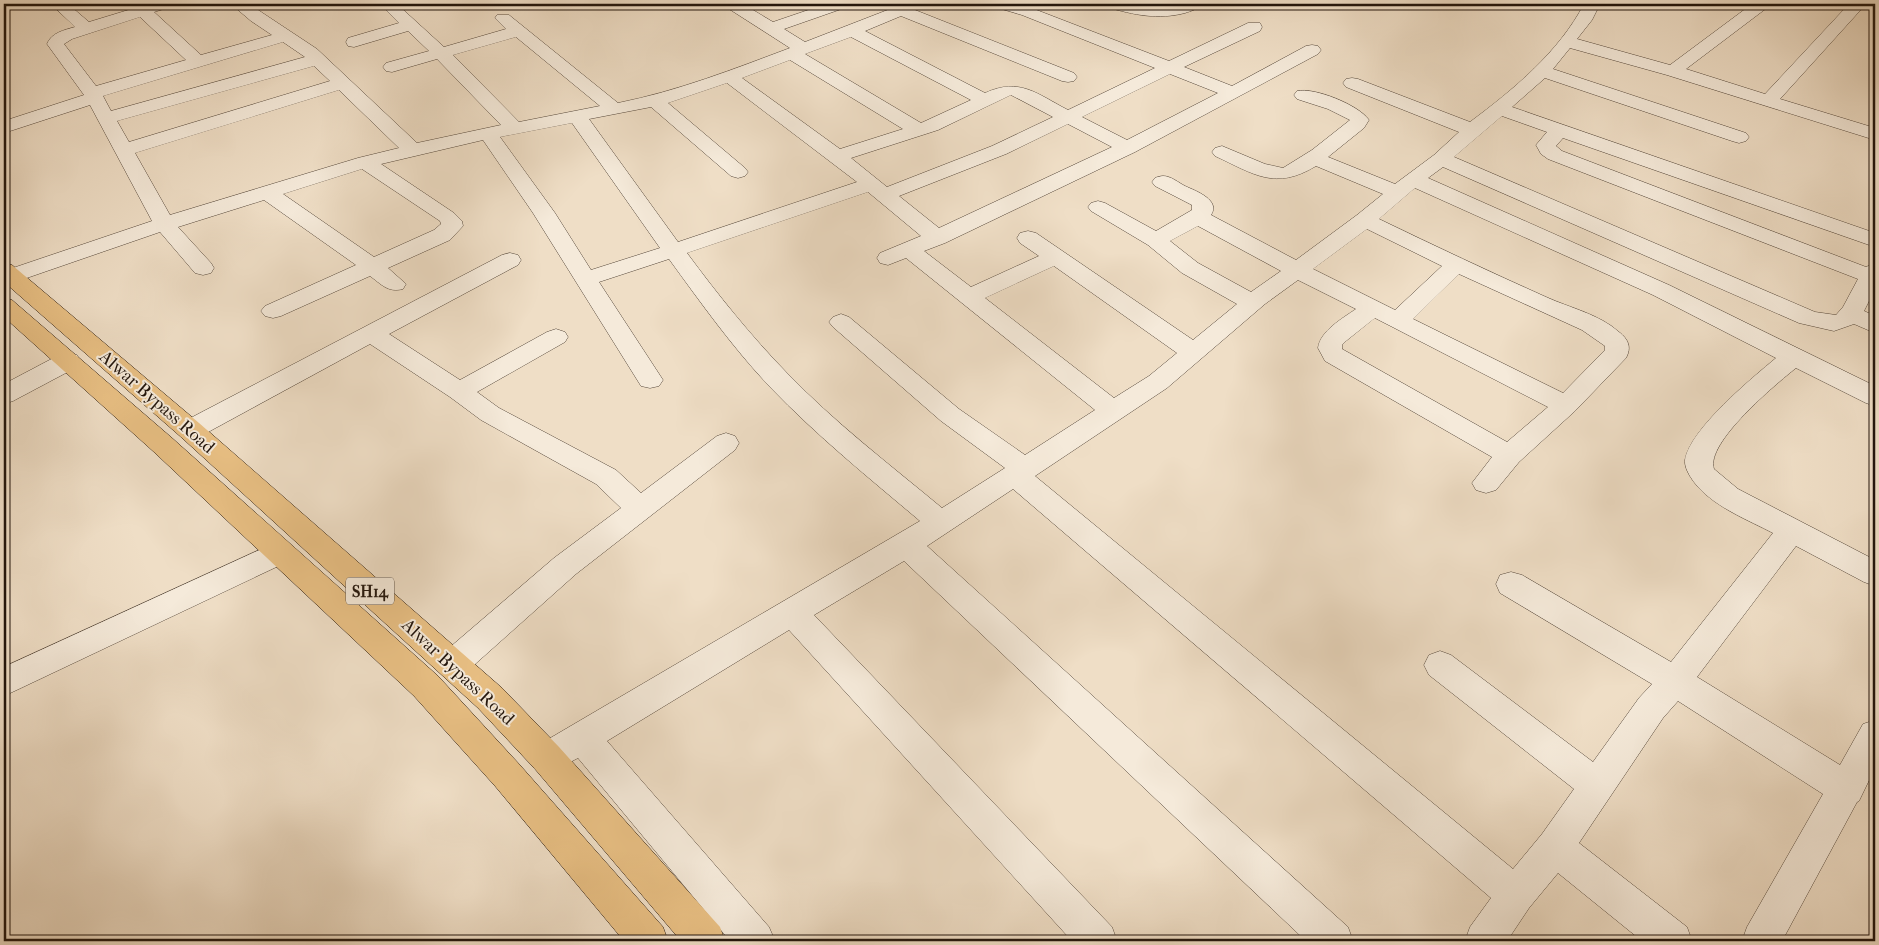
<svg xmlns="http://www.w3.org/2000/svg" width="1879" height="945" font-family="'IM FELL French Canon',serif">
	<style>
		.lines { fill: none; stroke-linecap: round; stroke-linejoin: round }
		.minor-casing { stroke: #55473a; stroke-width: 1 }
		.major-casing { stroke: #22150c; stroke-width: 1 }
		.minor { fill: #f5eada; fill-rule: evenodd }
		.major { fill: #e8bf83; fill-rule: evenodd }
		.labels { text-anchor: middle; dominant-baseline: central; stroke-width: 4; stroke-linejoin: round; paint-order: stroke }
		.shield { fill: #f5eada; stroke: #61554a; stroke-width: 1 }
		.shield-label { font-size: 16px; font-weight: bold; fill: #22150c }
		.street-label { font-size: 18px; fill: #22150c; stroke: #f5eada }
	</style>
	<rect width="100%" height="100%" fill="#efdec6"/>
	<filter id="stains"><feTurbulence type="fractalNoise" baseFrequency=".004" numOctaves="4"/><feColorMatrix values="0 0 0 0 .2 0 0 0 0 .09 0 0 0 0 .02 0 0 0 .5 -.17"/></filter>
	<radialGradient id="worn" r=".72"><stop offset=".6" stop-color="#630" stop-opacity="0"/><stop offset="1" stop-color="#630" stop-opacity=".3"/></radialGradient>
	<g class="lines">
		<g class="minor-casing">
			<path id="minor" d="M 51,4 L 68,4 L 89,22 L 148,4 L 172,4 L 170,7 L 154,12 L 201,55 L 272,35 L 251,21 L 231,4 L 249,4 L 317,49 L 417,143 L 501,125 L 437,59 L 392,72 L 386,71 L 383,67 L 386,63 L 429,51 L 408,31 L 354,47 L 348,46 L 346,42 L 348,38 L 399,23 L 384,8 L 390,4 L 398,5 L 444,47 L 506,29 L 495,18 L 497,15 L 509,15 L 618,103 C 678,91 734,69 790,48 L 726,7 L 724,4 L 743,4 L 773,22 L 826,4 L 849,4 L 847,7 L 784,29 L 805,42 L 903,4 L 924,4 L 922,7 L 915,10 L 1074,73 L 1077,77 L 1074,81 L 1068,82 L 1062,81 L 901,16 L 865,31 L 985,93 C 1020,77 1037,94 1068,110 L 1155,68 L 1022,15 L 995,7 L 993,4 L 1017,4 L 1034,9 L 1169,61 L 1248,23 L 1260,23 L 1262,27 L 1260,31 L 1184,67 L 1232,86 L 1306,46 L 1312,45 L 1318,46 L 1321,50 L 1318,54 L 1135,152 L 945,243 L 924,251 L 971,287 L 1039,256 L 1020,243 L 1017,238 L 1020,233 L 1028,231 L 1036,233 L 1193,340 L 1237,304 L 1182,273 L 1148,245 L 1091,211 L 1088,207 L 1091,203 L 1098,201 L 1105,203 L 1156,231 L 1192,210 L 1192,205 L 1155,186 L 1152,182 L 1155,178 C 1157,177 1161,176 1163,176 C 1171,176 1179,183 1185,186 C 1196,191 1221,200 1211,215 L 1296,260 L 1357,215 L 1383,194 L 1316,166 C 1275,191 1254,174 1215,156 L 1212,152 L 1215,148 L 1222,146 L 1265,164 L 1283,168 L 1312,150 L 1350,120 L 1328,109 L 1297,99 L 1294,95 L 1297,91 C 1314,87 1359,105 1369,120 L 1364,128 L 1328,157 L 1395,184 L 1434,155 L 1459,132 L 1346,87 L 1343,83 L 1346,79 L 1352,78 L 1358,79 L 1470,122 C 1513,90 1559,52 1584,4 L 1600,4 L 1592,20 L 1577,39 L 1670,65 L 1752,4 L 1770,4 L 1768,7 L 1686,69 L 1765,94 L 1849,4 L 1866,4 L 1780,99 L 1875,128 L 1875,140 L 1667,75 L 1570,48 L 1553,69 L 1746,133 L 1749,137 L 1746,141 L 1739,143 L 1732,141 L 1545,78 L 1512,107 L 1875,233 L 1875,247 L 1563,138 L 1556,146 L 1562,151 L 1866,267 L 1875,263 L 1875,289 L 1864,311 L 1875,316 L 1875,333 L 1854,324 L 1834,331 L 1799,323 L 1443,167 L 1428,178 L 1669,285 L 1875,386 L 1875,406 L 1866,403 L 1796,368 C 1776,384 1705,443 1714,469 L 1738,489 L 1875,560 L 1875,586 L 1864,582 L 1796,546 L 1697,677 L 1840,765 L 1863,724 L 1875,720 L 1875,768 L 1859,801 L 1857,802 L 1782,941 L 1742,941 L 1747,927 L 1823,794 L 1678,701 L 1663,718 L 1579,843 L 1687,927 L 1692,941 L 1642,941 L 1558,873 L 1529,908 L 1507,941 L 1465,941 L 1470,927 L 1491,898 L 1013,489 L 927,546 L 1348,927 L 1353,941 L 1306,941 L 904,561 L 814,615 L 1112,927 L 1117,941 L 1072,941 L 789,630 L 607,741 L 769,927 L 775,941 L 730,941 L 578,758 L 547,774 L 535,769 L 530,758 L 535,747 L 920,521 C 869,478 817,436 770,387 C 733,348 701,303 669,259 L 599,282 L 663,380 L 659,386 L 650,388 L 641,386 L 533,213 L 483,140 L 381,164 L 454,213 L 462,221 L 463,226 L 450,240 L 388,268 L 406,284 L 403,289 C 388,293 381,284 370,276 L 281,316 L 273,318 L 265,316 L 261,311 L 265,306 L 356,265 L 264,200 L 178,227 L 211,263 L 214,268 L 211,273 L 203,275 L 195,273 L 160,232 L 18,281 L 10,283 L 4,281 L 4,271 L 152,221 L 90,105 L 4,133 L 4,121 L 84,95 L 47,44 C 51,33 64,30 75,27 ZM 140,17 L 186,60 L 96,86 L 64,44 L 72,39 ZM 516,37 L 600,106 L 519,122 L 453,55 ZM 851,37 L 971,100 L 921,123 L 805,54 ZM 283,42 L 305,57 L 111,111 L 103,96 ZM 790,60 L 903,129 L 840,149 L 742,78 ZM 314,66 L 330,81 L 129,142 L 117,121 ZM 1170,74 L 1218,93 L 1127,140 L 1082,117 ZM 727,83 L 857,182 L 678,242 L 589,119 L 651,107 L 731,176 L 738,178 L 745,176 L 748,172 L 745,168 L 668,103 ZM 339,90 L 399,148 L 358,158 L 170,215 L 135,153 ZM 1011,95 L 1053,117 L 992,146 L 887,187 L 851,158 L 938,130 ZM 1502,116 L 1547,132 L 1536,145 L 1541,154 L 1548,159 L 1858,279 L 1843,307 L 1836,315 L 1815,312 L 1454,157 ZM 572,123 L 660,248 L 591,270 L 555,213 L 500,137 ZM 1068,124 L 1112,147 L 939,228 L 899,196 L 1006,154 ZM 362,169 L 440,221 L 441,224 L 434,230 L 374,257 L 283,194 ZM 1415,188 L 1653,295 L 1776,358 C 1752,378 1690,429 1685,460 C 1684,469 1692,480 1698,487 C 1717,508 1748,520 1773,533 L 1671,662 L 1522,575 L 1511,572 L 1500,575 L 1496,584 L 1500,593 L 1652,684 L 1639,698 L 1593,762 L 1451,655 L 1440,651 L 1429,655 L 1424,665 L 1429,675 L 1574,789 L 1542,834 L 1513,869 L 1035,476 L 1167,388 L 1265,304 L 1298,280 L 1356,309 C 1343,318 1320,331 1318,348 L 1325,361 L 1492,457 L 1472,483 L 1476,490 L 1486,493 L 1496,490 L 1519,462 L 1575,411 L 1626,358 C 1632,347 1628,339 1619,332 C 1599,314 1570,308 1546,297 C 1490,272 1435,246 1379,219 ZM 868,192 L 921,236 L 880,253 L 877,258 L 880,263 L 888,265 L 906,258 L 1095,410 L 1025,455 L 959,409 L 849,317 L 841,314 L 833,317 L 829,322 L 833,327 L 941,421 L 1005,468 L 942,508 C 889,464 834,422 787,373 C 751,336 718,295 687,253 ZM 1198,226 L 1281,271 L 1251,292 L 1198,263 L 1170,241 ZM 1367,229 L 1442,266 L 1395,310 L 1313,269 ZM 1054,266 L 1177,353 L 1149,376 L 1114,398 L 985,298 ZM 1459,274 L 1582,330 L 1605,346 L 1605,350 L 1563,393 L 1413,319 ZM 1375,318 L 1548,407 L 1507,442 L 1342,349 L 1342,345 L 1346,341 Z
				M 1105,4 C 1122,3 1138,7 1156,7 C 1171,7 1186,3 1202,4 C 1198,9 1191,11 1185,13 C 1158,20 1134,15 1107,7 Z
				M 510,253 L 518,255 L 521,260 L 518,265 L 389,334 L 460,380 L 547,332 L 556,329 L 565,332 L 568,337 L 565,342 L 477,392 L 499,408 L 616,470 L 641,493 L 717,436 L 726,433 L 735,436 L 739,443 L 735,450 L 576,574 L 464,674 L 453,678 L 442,674 L 437,664 L 442,654 L 554,558 L 621,508 L 596,484 L 481,420 L 450,397 L 370,344 L 199,437 L 190,439 L 181,437 L 177,430 L 181,423 L 502,255 Z
				M 68,353 L 77,355 L 80,361 L 77,367 L 13,401 L 4,404 L 4,384 L 59,355 Z
				M 279,541 L 289,545 L 294,553 L 289,561 L 4,696 L 4,667 Z"/>
		</g>
		<g class="major-casing">
			<path id="major" d="M 4,263 L 12,265 L 199,423 L 502,688 L 559,747 L 720,927 L 725,941 L 681,941 L 535,769 L 478,708 L 181,437 L 4,282 Z
				M 4,298 L 12,300 L 172,438 L 438,676 L 519,764 L 663,927 L 668,941 L 624,941 L 495,786 L 414,696 L 154,452 L 4,317 Z"/>
		</g>
		<use href="#minor" class="minor"/>
		<use href="#major" class="major"/>
	</g>
	<g class="labels">
		<rect class="shield" x="346" y="577.5" width="48" height="27" rx="4"/>
		<g class="shield-label">
			<text x="370" y="591">SH14</text>
		</g>
		<g class="street-label">
			<text transform="translate(157 402) rotate(41)">Alwar Bypass Road</text>
			<text transform="translate(458 672) rotate(43)">Alwar Bypass Road</text>
		</g>
	</g>
	<rect width="1879" height="945" fill="none" stroke="#efdec6" stroke-width="20"/>
	<rect x="5" y="5" width="1869" height="935" fill="none" stroke="#22150c" stroke-width="2.5"/>
	<rect x="10" y="10" width="1859" height="925" fill="none" stroke="#22150c"/>
	<rect width="100%" height="100%" filter="url(#stains)"/>
	<rect width="100%" height="100%" fill="url(#worn)"/>
</svg>
